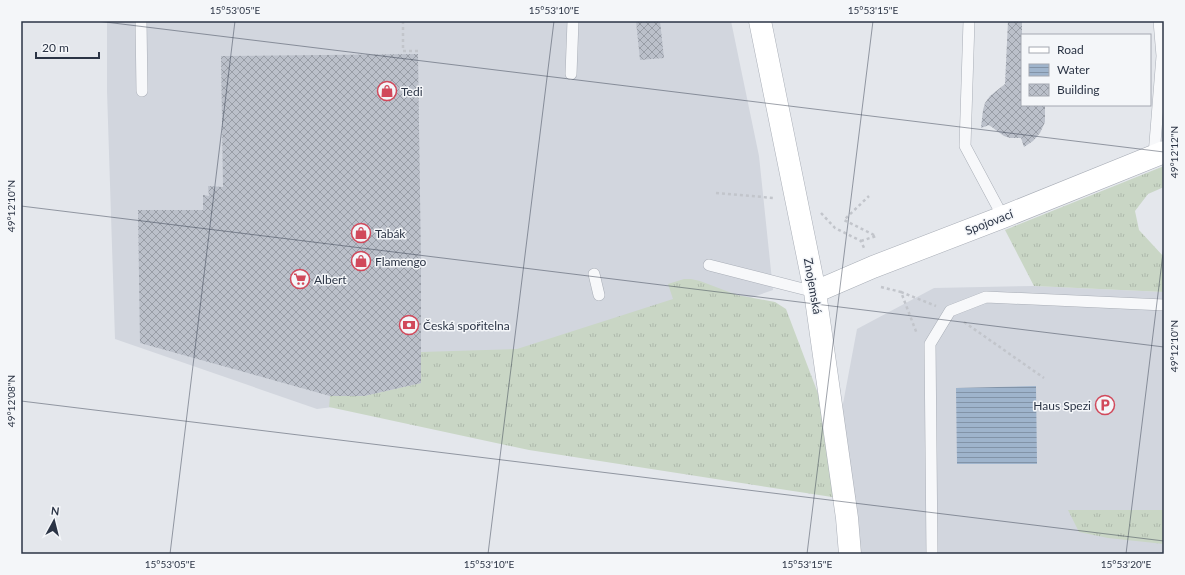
<svg xmlns="http://www.w3.org/2000/svg" width="1185" height="575" font-family="Lato,sans-serif">
	<style>
		.built { fill: #d2d6de }
		.grass { fill: url(#grass-tufts) }
		.water { fill: url(#water-rules) }
		.building { fill: url(#building-cross-hatch) }
		.lines { fill: none; stroke-linecap: round; stroke-linejoin: round }
		.lane-casing { stroke: #a9aeb7; stroke-width: 12 }
		.secondary-casing { stroke: #a9aeb7; stroke-width: 23 }
		.path { stroke: #c2c5cb; stroke-width: 2.5; stroke-dasharray: 3 3; stroke-linecap: butt }
		.lane { stroke: #f7f8fa; stroke-width: 11 }
		.secondary { stroke: #fff; stroke-width: 22 }
		.ticks { fill: none; stroke: #2b3445; stroke-width: 1; stroke-opacity: 0.45 }
		.labels { text-anchor: middle; dominant-baseline: central; stroke-width: 3; stroke-linejoin: round; paint-order: stroke }
		.poi-label { font-size: 12px; fill: #2b3445; stroke: #f4f6f9; text-anchor: start }
		.street-label { font-size: 12px; fill: #2b3445; stroke: #f4f6f9 }
		.neatline { fill: none; stroke: #2b3445; stroke-width: 1.5 }
		.ticks-label { font-size: 10px; text-anchor: middle; fill: #2b3445 }
	</style>
	<defs>
		<pattern id="grass-tufts" width="24" height="20" patternUnits="userSpaceOnUse"><rect width="24" height="20" fill="#c9d6c5"/><path d="M3 7l-1-3M5 7V3M7 7l1-3M15 17l-1-3M17 17v-4M19 17l1-3" fill="none" stroke="#adb8ab"/></pattern>
		<pattern id="water-rules" width="6" height="5" patternUnits="userSpaceOnUse"><rect width="6" height="5" fill="#9fb4cc"/><path d="M0 2.5h6" fill="none" stroke="#8293a7"/></pattern>
		<pattern id="building-cross-hatch" width="8" height="8" patternUnits="userSpaceOnUse"><rect width="8" height="8" fill="#bbc0ca"/><path d="M0 0l8 8M0 8l8-8" fill="none" stroke="#989da6"/></pattern>
	</defs>
	<rect width="100%" height="100%" fill="#e4e7ec"/>
	<path class="built" d="M 107,21 L 731,21 L 759,156 L 773,290 L 497,386 L 317,409 L 115,339 L 107,91 Z
		M 1034,286 L 1164,292 L 1164,554 L 849,554 L 836,441 L 857,329 L 934,288 Z"/>
	<path class="grass" d="M 1164,166 L 1164,187 L 1148,194 L 1135,211 L 1139,230 L 1164,257 L 1164,292 L 1034,286 L 1005,230 Z
		M 684,279 L 691,279 L 700,281 L 737,295 L 775,302 L 786,309 L 836,441 L 845,499 L 529,450 L 329,407 L 330,396 L 364,396 L 421,383 L 421,352 L 517,349 L 673,299 L 668,284 Z
		M 1068,510 L 1164,510 L 1164,544 L 1108,538 L 1079,532 Z"/>
	<path class="water" d="M 1036,386 L 1037,464 L 957,464 L 956,388 Z"/>
	<path class="building" d="M 636,21 L 660,21 L 664,58 L 640,60 Z
		M 1008,21 L 1022,21 L 1022,105 L 1045,105 L 1045,122 L 1040,133 L 1033,141 L 1024,147 L 1021,138 L 1010,138 L 1004,136 L 989,125 L 981,128 L 983,110 L 985,103 L 990,96 L 1005,84 Z
		M 418,54 L 421,263 L 421,383 L 364,396 L 330,396 L 140,343 L 138,210 L 203,210 L 203,195 L 209,196 L 208,186 L 223,187 L 221,56 Z"/>
	<g class="lines">
		<g class="lane-casing">
			<path id="lane" d="M 141,21 L 142,91
				M 969,21 L 965,146 L 1003,217
				M 1159,21 L 1162,56 L 1164,56
				M 571,74 L 573,21
				M 1154,155 L 1162,56
				M 709,265 L 815,292
				M 594,274 L 599,295
				M 932,554 L 930,344 L 950,311 L 986,297 L 1164,305"/>
		</g>
		<g class="secondary-casing">
			<path id="secondary" d="M 760,21 L 815,292 L 847,518 L 850,554
				M 815,292 L 873,267 L 1003,217 L 1164,152"/>
		</g>
		<path class="path" d="M 403,21 L 403,51 L 418,51
			M 716,193 L 774,198
			M 821,213 L 835,228 L 861,241 L 864,248
			M 861,241 L 876,236 L 844,220 L 869,196
			M 881,287 L 901,292 L 917,334
			M 901,292 L 936,306
			M 964,322 L 1044,378"/>
		<use href="#lane" class="lane"/>
		<use href="#secondary" class="secondary"/>
	</g>
	<path class="ticks" d="M 97,21 L 1164,152M 21,206 L 1164,347M 21,401 L 1164,541M 170,554 L 235,21M 488,554 L 554,21M 807,554 L 873,21M 1126,554 L 1164,245"/>
	<defs>
		<g id="shop-ring" transform="scale(1)"><circle r="9.5" fill="#f4f6f9" stroke="#d1495b" stroke-width="1.5"/><path d="M-5-2.5h2.3a2.7 3.5 0 0 1 5.4 0H5L5.5 6h-11ZM-1.5-2.5h3a1.5 2.3 0 0 0-3 0Z" fill="#d1495b"/></g>
		<g id="supermarket-ring" transform="scale(1)"><circle r="9.5" fill="#f4f6f9" stroke="#d1495b" stroke-width="1.5"/><path d="M-6-5.5h2.5l.6 2H6L4.5 2H-2.5L-4.4-4H-6ZM-1.5 3.2a1.3 1.3 0 1 0 .1 0ZM3 3.2a1.3 1.3 0 1 0 .1 0Z" fill="#d1495b"/></g>
		<g id="bank-ring" transform="scale(1)"><circle r="9.5" fill="#f4f6f9" stroke="#d1495b" stroke-width="1.5"/><path d="M-6-4H6V4H-6ZM0-2.3a2.3 2.3 0 1 0 0 4.6a2.3 2.3 0 1 0 0-4.6Z" fill="#d1495b"/></g>
		<g id="parking-ring" transform="scale(1)"><circle r="9.5" fill="#f4f6f9" stroke="#d1495b" stroke-width="1.5"/><path d="M-3.5-5.5H1a3.5 3.5 0 0 1 0 7H-1V5.5H-3.5ZM-1-3.4V-.6H.8a1.4 1.4 0 0 0 0-2.8Z" fill="#d1495b"/></g>
	</defs>
	<g fill-rule="evenodd">
		<use href="#shop-ring" x="387" y="91"/>
		<use href="#shop-ring" x="361" y="233"/>
		<use href="#shop-ring" x="361" y="261"/>
		<use href="#supermarket-ring" x="300" y="279"/>
		<use href="#bank-ring" x="409" y="325"/>
		<use href="#parking-ring" x="1105" y="405"/>
	</g>
	<g class="labels">
		<g class="poi-label">
			<text x="401" y="91">Tedi</text>
			<text x="375" y="233">Tabák</text>
			<text x="375" y="261">Flamengo</text>
			<text x="314" y="279">Albert</text>
			<text x="423" y="325">Česká spořitelna</text>
			<text x="1091" y="405" text-anchor="end">Haus Spezi</text>
		</g>
		<g class="street-label">
			<text transform="translate(989 222) rotate(-21)">Spojovací</text>
			<text transform="translate(813 286) rotate(80)">Znojemská</text>
		</g>
	</g>
	<rect width="1185" height="575" fill="none" stroke="#f4f6f9" stroke-width="44"/>
	<rect x="1021" y="34" width="130" height="72" fill="#f4f6f9" stroke="#a4a8b1"/>
	<rect x="1029" y="47" width="20" height="6" fill="#ffffff" stroke="#a4a8b1"/>
	<text x="1057" y="54" font-size="12" fill="#2b3445">Road</text>
	<rect x="1029" y="64" width="20" height="12" fill="url(#water-rules)" stroke="#a4a8b1"/>
	<text x="1057" y="74" font-size="12" fill="#2b3445">Water</text>
	<rect x="1029" y="84" width="20" height="12" fill="url(#building-cross-hatch)" stroke="#a4a8b1"/>
	<text x="1057" y="94" font-size="12" fill="#2b3445">Building</text>
	<g transform="translate(54 521) rotate(7)" stroke="#f4f6f9" stroke-width="3" paint-order="stroke">
	<path d="M0-3L7 15L0 10L-7 15Z" fill="#2b3445"/>
	<text y="-6" font-size="11" font-weight="bold" text-anchor="middle" fill="#2b3445">N</text>
	</g>
	<path d="M36 52v6h63v-6" fill="none" stroke="#2b3445" stroke-width="2"/>
	<text x="42" y="52" font-size="12" fill="#2b3445" stroke="#f4f6f9" stroke-width="3" paint-order="stroke">20 m</text>
	<rect x="22" y="22" width="1141" height="531" class="neatline"/>
	<g class="ticks-label">
		<text x="235" y="14">15°53'05"E</text>
		<text x="554" y="14">15°53'10"E</text>
		<text x="873" y="14">15°53'15"E</text>
		<text transform="translate(1174 152) rotate(-90)" y="4">49°12'12"N</text>
		<text transform="translate(11 206) rotate(-90)" y="4">49°12'10"N</text>
		<text transform="translate(1174 346) rotate(-90)" y="4">49°12'10"N</text>
		<text transform="translate(11 401) rotate(-90)" y="4">49°12'08"N</text>
		<text x="170" y="568">15°53'05"E</text>
		<text x="489" y="568">15°53'10"E</text>
		<text x="807" y="568">15°53'15"E</text>
		<text x="1126" y="568">15°53'20"E</text>
	</g>
</svg>
